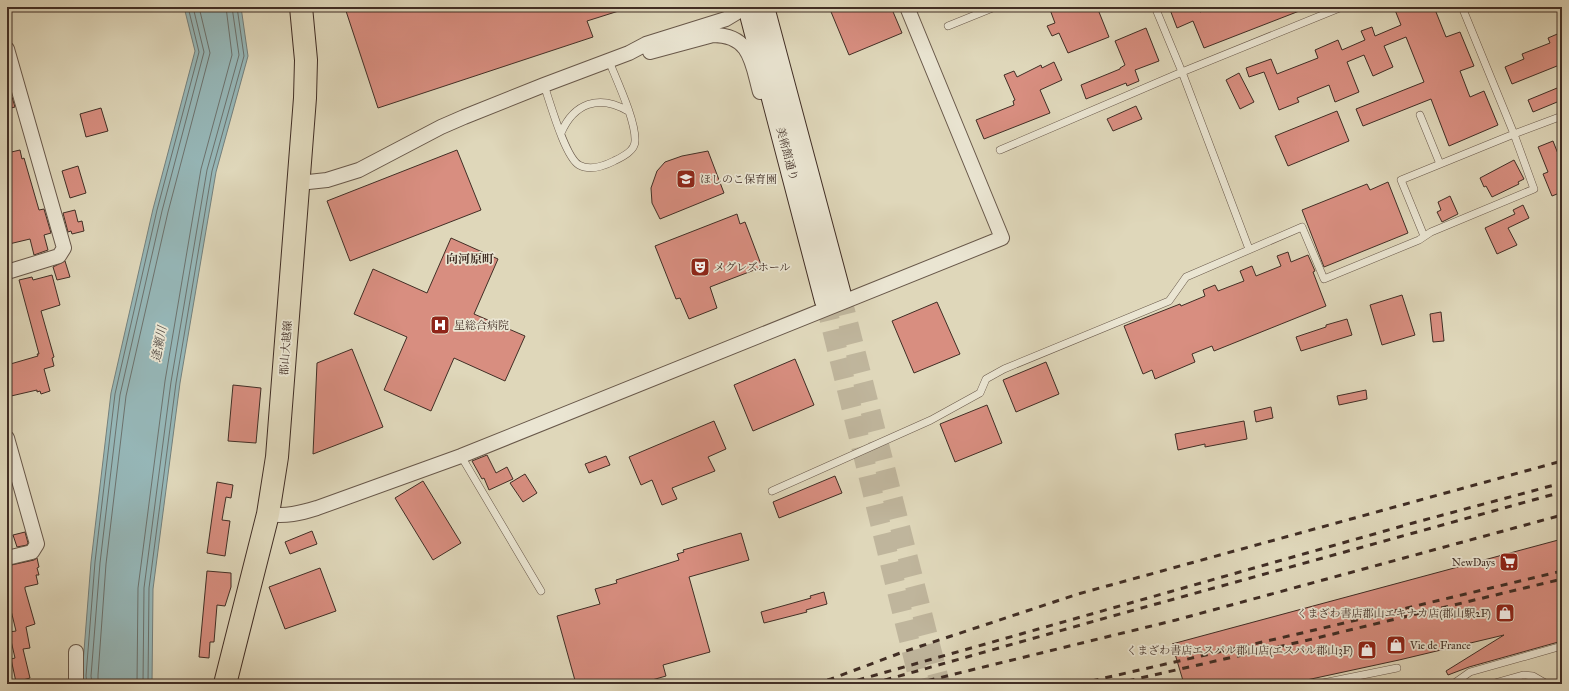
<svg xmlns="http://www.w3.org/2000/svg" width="1569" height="691" font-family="'IM FELL Great Primer','Noto Serif JP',serif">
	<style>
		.water { fill: #96b7b8; stroke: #74807d }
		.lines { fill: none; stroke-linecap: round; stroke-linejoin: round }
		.shore { stroke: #6c726e; stroke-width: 1 }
		.building { fill: #d88e80; stroke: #412e25 }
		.secondary-tunnel { stroke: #bfb59c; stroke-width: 20; stroke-dasharray: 20 10; stroke-linecap: butt }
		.lane-casing { stroke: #68584a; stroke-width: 8 }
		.street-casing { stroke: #68584a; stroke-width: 16 }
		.secondary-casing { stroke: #412e25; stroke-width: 22 }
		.primary-casing { stroke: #412e25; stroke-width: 24 }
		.lane { stroke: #eae5d2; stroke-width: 7 }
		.street { stroke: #eae5d2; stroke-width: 14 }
		.secondary { stroke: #eae5d2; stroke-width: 20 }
		.primary { stroke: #dfd7ba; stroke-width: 22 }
		.rail { stroke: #412e25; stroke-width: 3; stroke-dasharray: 7 7; stroke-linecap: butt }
		.labels { text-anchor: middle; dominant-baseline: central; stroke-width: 3.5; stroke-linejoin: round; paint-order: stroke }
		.street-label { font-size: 11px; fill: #412e25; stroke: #eae5d2 }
		.poi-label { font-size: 11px; fill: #412e25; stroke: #eae5d2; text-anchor: start }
		.neighbourhood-label { font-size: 12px; font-weight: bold; fill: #412e25; stroke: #eae5d2 }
		.water-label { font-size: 12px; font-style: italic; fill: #524942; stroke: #eae5d2 }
	</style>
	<rect width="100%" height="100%" fill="#dfd7ba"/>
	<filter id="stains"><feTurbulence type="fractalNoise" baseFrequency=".005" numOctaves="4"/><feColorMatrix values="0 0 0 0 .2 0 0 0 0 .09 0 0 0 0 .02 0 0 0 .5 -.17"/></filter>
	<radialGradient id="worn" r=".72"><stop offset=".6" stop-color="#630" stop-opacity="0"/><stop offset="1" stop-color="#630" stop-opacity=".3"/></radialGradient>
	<path class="water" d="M 184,7 L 241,7 L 248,56 L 216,172 L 180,383 L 153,589 L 152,684 L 84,684 L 82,676 L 91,562 L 111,393 L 153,209 L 195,51 Z"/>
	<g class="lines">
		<path class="shore" d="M 87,684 L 86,676 L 95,562 L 115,394 L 157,210 L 199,52 L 188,7
			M 92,684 L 91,676 L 100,563 L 120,395 L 162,211 L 204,52 L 193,7
			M 98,684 L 98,675 L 106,564 L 126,396 L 168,212 L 210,53 L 199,7
			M 137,684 L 138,588 L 165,381 L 201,169 L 232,55 L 226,7
			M 143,684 L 144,588 L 171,382 L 207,170 L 239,55 L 232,7
			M 148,684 L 149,588 L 176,383 L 212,171 L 244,56 L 237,7"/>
	</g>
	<path class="building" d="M 359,7 L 624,7 L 625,9 L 587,21 L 593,37 L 378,108 L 346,11 Z
		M 829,7 L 891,7 L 902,33 L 849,55 Z
		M 1049,7 L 1097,7 L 1109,37 L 1068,53 L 1059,33 L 1052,36 L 1047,26 L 1055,23 Z
		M 1169,7 L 1198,7 L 1200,12 L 1214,7 L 1307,8 L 1204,48 L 1193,21 L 1177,28 Z
		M 1402,7 L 1434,7 L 1446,37 L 1460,32 L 1474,66 L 1460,71 L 1470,97 L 1484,91 L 1498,125 L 1449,146 L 1431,99 L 1363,126 L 1356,109 L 1424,82 L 1406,37 L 1384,46 L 1393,67 L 1373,76 L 1364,55 L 1347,62 L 1359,92 L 1335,102 L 1329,85 L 1297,98 L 1299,102 L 1279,110 L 1264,72 L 1249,77 L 1246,68 L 1271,59 L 1277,74 L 1318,58 L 1315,50 L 1338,40 L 1342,50 L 1365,40 L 1361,31 L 1372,27 L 1375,36 L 1401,25 L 1395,10 Z
		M 1146,28 L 1159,61 L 1135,70 L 1139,81 L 1127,86 L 1126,83 L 1086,99 L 1081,85 L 1120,69 L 1120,68 L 1125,65 L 1115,41 Z
		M 1562,32 L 1562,64 L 1512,84 L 1505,67 L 1524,59 L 1522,54 L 1550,43 L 1548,38 Z
		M 1054,62 L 1062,80 L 1040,90 L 1050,113 L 984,139 L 976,120 L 1014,105 L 1013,101 L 1015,100 L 1004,75 L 1014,71 L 1017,77 L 1041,65 L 1042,68 Z
		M 1239,73 L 1254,102 L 1240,109 L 1226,80 Z
		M 1562,86 L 1562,100 L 1533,112 L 1528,100 Z
		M 12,97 L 15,107 L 7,109 L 7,98 Z
		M 1136,106 L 1142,119 L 1113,131 L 1107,119 Z
		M 101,108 L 108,131 L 86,137 L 80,114 Z
		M 1337,111 L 1349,141 L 1288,166 L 1275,136 Z
		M 1553,141 L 1562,164 L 1562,192 L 1552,196 L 1543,174 L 1548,172 L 1538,147 Z
		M 20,150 L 22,159 L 24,158 L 39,210 L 44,209 L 51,233 L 44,235 L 48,250 L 34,255 L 30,239 L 9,244 L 7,238 L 7,153 Z
		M 457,150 L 481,210 L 350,261 L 327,201 Z
		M 708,151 L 724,193 L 660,219 L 652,203 L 651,188 L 657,171 L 665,162 L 682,156 Z
		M 1514,160 L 1524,179 L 1518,182 L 1519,184 L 1492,197 L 1486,186 L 1484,187 L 1480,178 Z
		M 78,166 L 86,193 L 70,198 L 62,171 Z
		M 1388,182 L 1408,233 L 1324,267 L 1302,210 L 1367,184 L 1370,190 Z
		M 1450,196 L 1458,214 L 1442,222 L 1437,212 L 1441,210 L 1438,202 Z
		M 1523,205 L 1529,218 L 1508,228 L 1517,245 L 1497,254 L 1485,228 L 1515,214 L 1513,210 Z
		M 75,210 L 78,222 L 82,221 L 84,231 L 72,234 L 71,231 L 68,232 L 63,213 Z
		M 737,214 L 740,224 L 745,222 L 762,267 L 710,287 L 717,308 L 689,319 L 680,298 L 676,299 L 655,246 Z
		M 451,238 L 498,259 L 474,314 L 525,336 L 505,381 L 454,358 L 431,411 L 384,390 L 407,337 L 354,314 L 373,269 L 427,293 Z
		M 1288,252 L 1291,262 L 1308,255 L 1315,271 L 1313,272 L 1326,306 L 1214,351 L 1212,346 L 1192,354 L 1195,362 L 1155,379 L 1152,370 L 1143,374 L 1124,326 L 1180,304 L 1181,306 L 1205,296 L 1203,290 L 1215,285 L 1218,291 L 1244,281 L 1240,271 L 1252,266 L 1256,276 L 1281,266 L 1277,256 Z
		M 65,261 L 70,277 L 57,280 L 53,267 Z
		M 52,275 L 60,305 L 41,311 L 54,357 L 52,358 L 54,366 L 44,369 L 50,391 L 41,394 L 40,391 L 37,392 L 37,390 L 11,396 L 7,384 L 7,365 L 38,356 L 37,354 L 39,354 L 19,280 L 32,277 L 33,280 Z
		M 1402,295 L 1415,335 L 1382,345 L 1370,305 Z
		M 937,302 L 960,354 L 914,373 L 892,321 Z
		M 1441,312 L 1444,341 L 1433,342 L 1430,314 Z
		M 1347,319 L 1352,335 L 1301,351 L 1296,337 L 1326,327 L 1326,325 Z
		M 352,349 L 383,427 L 313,454 L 317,363 Z
		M 795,359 L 814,405 L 753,431 L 734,385 Z
		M 1046,362 L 1059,394 L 1016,412 L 1003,380 Z
		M 233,385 L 261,388 L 256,443 L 228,441 Z
		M 1366,390 L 1367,399 L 1339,405 L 1337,396 Z
		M 987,405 L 1002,443 L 955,462 L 940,424 Z
		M 1271,407 L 1273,418 L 1256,422 L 1254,411 Z
		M 714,421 L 726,449 L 708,457 L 715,471 L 672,488 L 677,499 L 662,505 L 652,480 L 641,485 L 629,457 Z
		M 1244,421 L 1247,439 L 1205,447 L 1205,444 L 1178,450 L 1175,434 Z
		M 487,455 L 496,473 L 507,467 L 513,479 L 489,490 L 484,478 L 482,479 L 472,461 Z
		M 606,456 L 610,465 L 589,473 L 585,464 Z
		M 525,474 L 537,493 L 523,502 L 510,483 Z
		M 835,476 L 842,493 L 779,518 L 773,502 Z
		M 423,481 L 461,543 L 433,560 L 395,498 Z
		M 217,482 L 233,485 L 231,498 L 226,497 L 222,520 L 230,521 L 225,556 L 207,553 Z
		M 312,531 L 317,544 L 290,554 L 285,542 Z
		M 25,532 L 28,543 L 27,545 L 17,547 L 13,535 Z
		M 741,533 L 749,560 L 689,577 L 710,652 L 663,665 L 666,676 L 638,684 L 576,684 L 557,616 L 600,604 L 595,589 L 617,583 L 616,580 L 679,560 L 677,554 L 684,552 L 683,550 Z
		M 1562,539 L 1562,641 L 1469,667 L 1448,675 L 1446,671 L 1504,635 L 1399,660 L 1288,684 L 1184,684 L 1172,644 Z
		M 37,558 L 39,567 L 37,568 L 39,575 L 36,575 L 38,584 L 25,587 L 25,589 L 35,624 L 26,627 L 30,648 L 23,649 L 30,678 L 16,682 L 11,659 L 15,658 L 9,632 L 16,631 L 7,594 L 7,566 L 34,560 Z
		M 320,568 L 336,611 L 285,629 L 269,587 Z
		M 207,571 L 231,573 L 231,587 L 225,606 L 217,605 L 214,642 L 210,642 L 209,658 L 199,657 Z
		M 824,592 L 827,604 L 806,610 L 807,612 L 764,623 L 761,612 L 811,598 L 810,596 Z"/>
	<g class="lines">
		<path class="secondary-tunnel" d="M 841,295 L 940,684
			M 825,301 L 920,684"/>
		<g class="lane-casing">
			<path id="lane" d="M 1155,7 L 1182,72 L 1249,249
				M 1462,7 L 1514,134 L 1562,116
				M 948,26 L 995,7
				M 544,85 C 550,102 565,157 579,165 C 590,171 604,166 614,161 C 622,157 635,151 635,141 C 636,121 617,81 609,61
				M 1420,115 L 1440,164
				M 561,133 C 574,103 599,94 628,111
				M 1000,150 L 1182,72 L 1342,7
				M 461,456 L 541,591
				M 772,491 L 931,420 L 980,393 L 986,379 L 1004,369 L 1169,301 L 1186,277 L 1302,227 L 1324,279 L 1419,240 L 1431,232 L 1534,189 L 1514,134 L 1401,180 L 1424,236
				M 1318,684 L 1397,668
				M 1453,684 L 1470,672 L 1562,646
				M 1491,684 L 1523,675 L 1533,676 L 1547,684"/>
		</g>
		<g class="street-casing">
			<path id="street" d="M 7,49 L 64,248 L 59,256 L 7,272
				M 650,52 L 713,35 C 751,35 752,63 760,92
				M 299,183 L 327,180 L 359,170 L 441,127 L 464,117 L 544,85 L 629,53 L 646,44 L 726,19 L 736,13 L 741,7
				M 7,438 L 37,544 L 32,552 L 7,558
				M 268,514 C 285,517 301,513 317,508 L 461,456 L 1002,238 L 907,7
				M 76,684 L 76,652"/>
		</g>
		<g class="secondary-casing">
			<path id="secondary" d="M 748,7 L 825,301
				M 764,7 L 841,295"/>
		</g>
		<g class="primary-casing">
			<path id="primary" d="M 225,684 L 268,514 L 277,457 L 305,98 L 306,60 L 301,7"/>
		</g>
		<use href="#lane" class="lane"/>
		<use href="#street" class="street"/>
		<use href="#secondary" class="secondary"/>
		<use href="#primary" class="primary"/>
		<path class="rail" d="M 814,684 L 831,679 L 903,652 L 1078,594 L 1562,461
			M 844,684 L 1413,523 L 1562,483
			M 871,684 L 1109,617 L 1562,492
			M 914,684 L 1176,620 L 1562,515
			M 1078,684 L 1302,633 L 1562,571
			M 1114,684 L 1304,641 L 1562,579"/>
	</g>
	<defs>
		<g id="school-square" transform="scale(1)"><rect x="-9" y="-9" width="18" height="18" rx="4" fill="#8f2418" stroke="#eae5d2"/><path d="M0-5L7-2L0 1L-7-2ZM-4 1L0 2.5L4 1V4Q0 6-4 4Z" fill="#fff"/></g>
		<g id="theatre-square" transform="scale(1)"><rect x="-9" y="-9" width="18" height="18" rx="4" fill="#8f2418" stroke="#eae5d2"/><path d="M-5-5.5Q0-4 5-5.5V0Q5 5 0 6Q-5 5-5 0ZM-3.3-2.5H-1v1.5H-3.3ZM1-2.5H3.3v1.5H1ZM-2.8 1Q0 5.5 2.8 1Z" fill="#fff"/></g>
		<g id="hospital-square" transform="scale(1)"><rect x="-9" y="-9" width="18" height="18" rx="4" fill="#8f2418" stroke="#eae5d2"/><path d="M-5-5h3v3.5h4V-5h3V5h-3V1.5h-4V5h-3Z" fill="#fff"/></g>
		<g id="supermarket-square" transform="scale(1)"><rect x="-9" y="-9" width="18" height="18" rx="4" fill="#8f2418" stroke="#eae5d2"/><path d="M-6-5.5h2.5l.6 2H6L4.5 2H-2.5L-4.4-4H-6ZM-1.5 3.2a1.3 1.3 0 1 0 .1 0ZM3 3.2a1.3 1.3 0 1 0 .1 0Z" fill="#fff"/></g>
		<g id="shop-square" transform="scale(1)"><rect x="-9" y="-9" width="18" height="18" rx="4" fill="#8f2418" stroke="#eae5d2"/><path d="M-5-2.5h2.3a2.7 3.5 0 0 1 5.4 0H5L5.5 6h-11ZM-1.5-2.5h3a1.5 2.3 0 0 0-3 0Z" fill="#fff"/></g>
	</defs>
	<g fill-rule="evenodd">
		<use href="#school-square" x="686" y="179"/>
		<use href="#theatre-square" x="700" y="267"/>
		<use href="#hospital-square" x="440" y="325"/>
		<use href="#supermarket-square" x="1509" y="562"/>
		<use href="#shop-square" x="1505" y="613"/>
		<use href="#shop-square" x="1396" y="645"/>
		<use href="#shop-square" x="1367" y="650"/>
	</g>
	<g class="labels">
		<g class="street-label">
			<text transform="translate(787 154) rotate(75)">美術館通り</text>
			<text transform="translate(286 348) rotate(-86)">郡山大越線</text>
		</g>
		<g class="poi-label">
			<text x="700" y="179">ほしのこ保育園</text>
			<text x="714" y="267">メグレズホール</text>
			<text x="454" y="325">星総合病院</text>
			<text x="1495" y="562" text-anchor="end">NewDays</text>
			<text x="1491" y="613" text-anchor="end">くまざわ書店郡山エキナカ店(郡山駅2F)</text>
			<text x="1410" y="645">Vie de France</text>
			<text x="1353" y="650" text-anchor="end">くまざわ書店エスパル郡山店(エスパル郡山3F)</text>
		</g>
		<g class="neighbourhood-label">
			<text x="470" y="259">向河原町</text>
		</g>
		<g class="water-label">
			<text transform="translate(159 344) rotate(-79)">逢瀬川</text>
		</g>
	</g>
	<rect width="1569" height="691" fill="none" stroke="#dfd7ba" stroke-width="24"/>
	<rect x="8" y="8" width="1553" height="675" fill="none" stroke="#412e25" stroke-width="2"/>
	<rect x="12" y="12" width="1545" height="667" fill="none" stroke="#412e25"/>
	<rect width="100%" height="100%" filter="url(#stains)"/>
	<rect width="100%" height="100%" fill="url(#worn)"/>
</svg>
